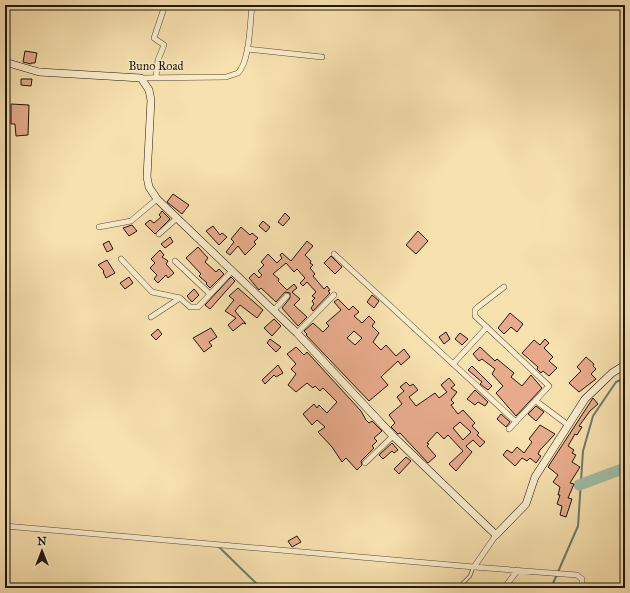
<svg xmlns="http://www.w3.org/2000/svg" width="630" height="593" font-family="'IM FELL Great Primer',serif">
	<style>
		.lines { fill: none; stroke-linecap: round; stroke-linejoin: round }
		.stream { stroke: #6b7b69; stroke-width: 2 }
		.river { stroke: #9ebea7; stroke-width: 11 }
		.building { fill: #e7ab8b; stroke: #1f160d; fill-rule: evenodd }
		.lane-casing { stroke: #554936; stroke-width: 4 }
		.street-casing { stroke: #554936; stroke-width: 6 }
		.secondary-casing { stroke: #1f160d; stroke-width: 8 }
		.lane { stroke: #faeccb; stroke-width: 2.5 }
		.street { stroke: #faeccb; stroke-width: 5 }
		.secondary { stroke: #faeccb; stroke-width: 7 }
		.labels { text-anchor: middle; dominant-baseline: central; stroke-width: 3; stroke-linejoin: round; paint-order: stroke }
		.street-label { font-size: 12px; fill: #1f160d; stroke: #faeccb }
	</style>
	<rect width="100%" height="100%" fill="#f7e1af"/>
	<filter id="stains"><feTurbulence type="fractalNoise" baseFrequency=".005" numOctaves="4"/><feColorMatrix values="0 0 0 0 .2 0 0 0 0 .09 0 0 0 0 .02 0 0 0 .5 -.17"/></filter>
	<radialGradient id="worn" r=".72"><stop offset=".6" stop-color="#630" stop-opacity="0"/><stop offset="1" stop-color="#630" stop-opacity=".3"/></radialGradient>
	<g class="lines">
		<path class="stream" d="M 218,546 L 261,588
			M 551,588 L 578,526 L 583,451 L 593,416 L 616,382 L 625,378"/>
		<path class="river" d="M 579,485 L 625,468"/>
	</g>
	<path class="building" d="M 25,51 L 37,53 L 35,63 L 31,63 L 31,64 L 23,62 Z
		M 21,79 L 32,79 L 31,86 L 21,85 Z
		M 11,104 L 29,105 L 28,135 L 16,136 L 15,124 L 11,124 Z
		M 173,194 L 189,205 L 182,214 L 167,202 Z
		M 162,211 L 170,219 L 155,234 L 145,224 L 150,220 L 154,223 L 161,217 L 159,215 Z
		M 285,213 L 290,218 L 283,226 L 278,222 Z
		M 263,221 L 270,227 L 266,232 L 259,226 Z
		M 132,225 L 137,231 L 129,236 L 123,228 Z
		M 213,226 L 220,235 L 222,233 L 227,237 L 219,245 L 206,231 Z
		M 241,227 L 250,235 L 252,233 L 258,238 L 254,242 L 256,244 L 245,255 L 238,246 L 230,255 L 226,252 L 234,242 L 231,239 Z
		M 418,231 L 428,241 L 416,254 L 406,245 Z
		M 170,237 L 173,242 L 165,248 L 161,244 Z
		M 109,241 L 113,249 L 107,252 L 103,244 Z
		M 307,241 L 313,246 L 305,255 L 311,261 L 310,263 L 313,265 L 310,268 L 315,274 L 313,276 L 324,289 L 327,286 L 330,290 L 328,291 L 330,293 L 313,311 L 311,308 L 314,304 L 312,301 L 315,298 L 312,296 L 316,292 L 307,282 L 303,286 L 300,283 L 305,278 L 297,269 L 294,272 L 286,263 L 273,274 L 279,279 L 278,281 L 287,290 L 294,284 L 297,288 L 292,292 L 300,299 L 294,305 L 307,317 L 298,326 L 282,308 L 290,298 L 290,293 L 285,292 L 276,302 L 261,288 L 259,290 L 249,278 L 254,273 L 259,278 L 262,275 L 258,271 L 264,265 L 261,262 L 268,254 L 277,263 L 282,258 L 280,255 L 282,253 L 291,261 Z
		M 198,247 L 208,258 L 205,262 L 216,272 L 219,269 L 224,274 L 210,288 L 206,284 L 207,283 L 199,276 L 201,274 L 186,258 Z
		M 160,250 L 164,255 L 162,257 L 168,261 L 166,264 L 174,273 L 168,278 L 166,275 L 158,283 L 154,279 L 157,275 L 150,268 L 155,263 L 151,259 Z
		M 331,256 L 342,267 L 335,274 L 324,263 Z
		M 107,260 L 115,273 L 106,278 L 103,272 L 104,271 L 98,265 Z
		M 129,277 L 133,283 L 125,289 L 120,283 Z
		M 231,277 L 235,281 L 210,309 L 205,305 Z
		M 238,288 L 263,310 L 257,318 L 240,305 L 235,311 L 246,324 L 243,323 L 233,331 L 228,325 L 236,318 L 225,311 L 234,300 L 229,296 Z
		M 194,289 L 199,295 L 192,302 L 187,296 Z
		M 372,295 L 379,301 L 374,308 L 367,302 Z
		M 338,299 L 349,310 L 353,306 L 359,312 L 354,316 L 362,323 L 369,316 L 375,322 L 372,326 L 379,333 L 373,342 L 381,350 L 386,345 L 396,356 L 404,349 L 410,357 L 401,365 L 398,361 L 381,377 L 388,385 L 369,401 L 306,335 L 307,334 L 304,331 L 313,323 L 323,332 L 329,326 L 326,323 L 341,310 L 334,302 ZM 354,331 L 362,338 L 355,345 L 347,338 Z
		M 510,313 L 523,324 L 517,332 L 511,327 L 504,334 L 498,328 Z
		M 274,319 L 281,326 L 272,336 L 264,328 Z
		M 211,328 L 217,337 L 209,342 L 212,346 L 204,352 L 193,338 Z
		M 158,329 L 162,334 L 156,340 L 151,335 Z
		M 446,332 L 450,339 L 444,344 L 439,337 Z
		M 460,333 L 468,339 L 462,345 L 455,339 Z
		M 270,339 L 281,347 L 276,352 L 267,343 Z
		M 545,339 L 549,343 L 544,348 L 553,357 L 549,361 L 557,368 L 549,376 L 543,371 L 541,373 L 537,369 L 538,367 L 522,353 L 534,340 L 540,345 Z
		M 296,347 L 304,355 L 307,352 L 361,411 L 366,420 L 369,423 L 372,421 L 382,431 L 374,438 L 377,441 L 372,446 L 374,448 L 361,461 L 362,465 L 357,470 L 346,458 L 342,462 L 332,447 L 318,432 L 325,427 L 317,420 L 312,425 L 303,414 L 314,404 L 317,408 L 319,405 L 327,413 L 337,402 L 323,388 L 320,391 L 315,386 L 313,388 L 307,383 L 296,392 L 288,385 L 296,374 L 291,369 L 296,364 L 287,354 Z
		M 480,347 L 495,361 L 497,359 L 514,373 L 511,377 L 522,386 L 531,375 L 542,388 L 516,416 L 496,393 L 503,386 L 492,374 L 495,369 L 482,359 L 479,361 L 473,354 Z
		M 586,357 L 594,364 L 593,366 L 596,369 L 591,374 L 596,379 L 579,392 L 569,383 L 581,371 L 577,367 Z
		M 278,365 L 283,373 L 276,377 L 274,375 L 265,384 L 262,380 Z
		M 472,366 L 492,386 L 488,390 L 480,384 L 482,382 L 468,370 Z
		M 449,378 L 455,385 L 451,388 L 457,392 L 451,400 L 454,403 L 451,405 L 458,414 L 463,410 L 475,423 L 472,426 L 479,433 L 477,435 L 485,442 L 480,447 L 473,440 L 466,446 L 472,452 L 456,471 L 449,464 L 463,451 L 448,435 L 444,439 L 437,432 L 427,443 L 429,444 L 427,446 L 436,456 L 428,463 L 400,433 L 398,434 L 391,427 L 395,423 L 389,415 L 402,404 L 397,397 L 404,391 L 400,387 L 406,382 L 410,386 L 413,384 L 418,390 L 409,397 L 416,406 L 435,393 L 439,398 L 447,392 L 441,385 ZM 460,422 L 471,432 L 463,440 L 453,428 Z
		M 475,390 L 488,402 L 485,406 L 478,402 L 475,405 L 467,399 Z
		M 593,398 L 598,404 L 590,411 L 579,426 L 582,427 L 577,435 L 575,434 L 568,446 L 574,450 L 572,453 L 576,455 L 572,462 L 580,467 L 570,483 L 574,484 L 568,498 L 572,499 L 566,517 L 560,515 L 562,506 L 557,504 L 560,495 L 558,495 L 560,487 L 553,482 L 558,475 L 548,467 Z
		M 536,406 L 544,412 L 536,421 L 528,414 Z
		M 501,414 L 510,422 L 506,427 L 497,419 Z
		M 540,425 L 555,434 L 540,450 L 538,454 L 541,456 L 536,463 L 530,458 L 527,461 L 522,458 L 515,466 L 503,455 L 507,450 L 512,453 L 517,447 L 524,453 L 532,442 L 529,439 Z
		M 392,443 L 398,450 L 394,453 L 392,451 L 383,459 L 379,455 Z
		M 406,457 L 411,461 L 399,474 L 394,469 Z
		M 297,536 L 301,542 L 292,547 L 288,541 Z"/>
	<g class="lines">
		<g class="lane-casing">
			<path id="lane" d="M 458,588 L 470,576 L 473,568"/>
		</g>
		<g class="street-casing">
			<path id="street" d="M 247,49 L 322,57
				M 156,77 L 158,60 L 164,45 L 154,38 L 165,5
				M 141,78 L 226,77 L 238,73 C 250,61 250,22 252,5
				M 99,227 L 131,221 L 157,199
				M 159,234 L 177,218
				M 334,254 L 516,422
				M 121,259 L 152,292 L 180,298 L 190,307 L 198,307 L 232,271
				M 175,261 L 210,294
				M 504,287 L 478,307 L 475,310 L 475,316 L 549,386 L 509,429
				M 273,311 L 287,296
				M 151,317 L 180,298
				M 297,333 L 334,295
				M 453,364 L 487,327
				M 536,401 L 568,425
				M 365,463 L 393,436
				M 5,526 L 474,567 L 496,535
				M 474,567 L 577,575 L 582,579 L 582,588
				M 504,588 L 518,570"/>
		</g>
		<g class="secondary-casing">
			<path id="secondary" d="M 5,62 L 39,72 L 141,78 L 149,90 L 151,100 L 147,177 L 149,187 L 157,199 L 297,333 L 393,436 L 496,535 L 526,504 L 535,477 L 585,399 L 612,373 L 625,365"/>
		</g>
		<use href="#lane" class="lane"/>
		<use href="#street" class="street"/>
		<use href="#secondary" class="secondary"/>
	</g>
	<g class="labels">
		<g class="street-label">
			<text x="156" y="66">Buno Road</text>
		</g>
	</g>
	<rect width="630" height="593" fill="none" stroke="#f7e1af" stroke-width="20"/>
	<rect x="6" y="6" width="618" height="581" fill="none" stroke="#1f160d" stroke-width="2"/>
	<rect x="10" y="10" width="610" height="573" fill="none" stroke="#1f160d"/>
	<g transform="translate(42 551)" stroke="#faeccb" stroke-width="3" paint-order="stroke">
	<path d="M0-3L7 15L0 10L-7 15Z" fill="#1f160d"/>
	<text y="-6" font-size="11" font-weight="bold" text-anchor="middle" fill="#1f160d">N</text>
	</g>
	<rect width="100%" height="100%" filter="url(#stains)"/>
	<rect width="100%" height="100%" fill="url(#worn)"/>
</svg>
